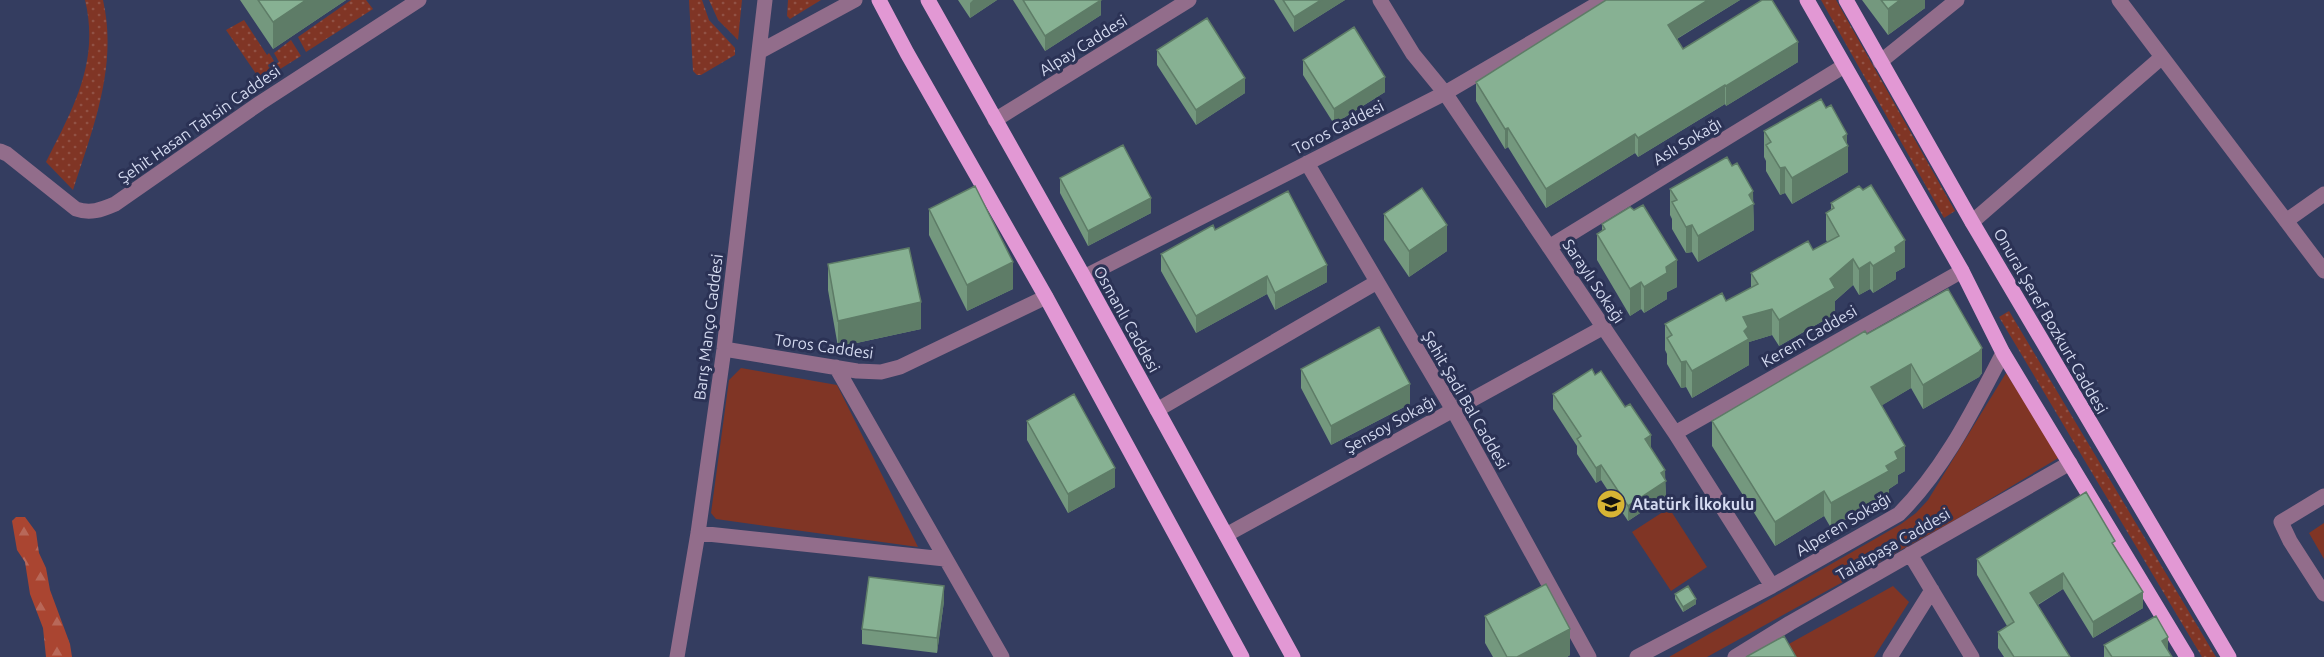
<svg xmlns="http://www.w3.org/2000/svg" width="2324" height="657" font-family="Ubuntu,sans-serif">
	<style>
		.grass { fill: url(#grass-dots) }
		.forest { fill: url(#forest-firs) }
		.green { fill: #803525 }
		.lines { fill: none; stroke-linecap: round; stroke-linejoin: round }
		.minor { stroke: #926d8b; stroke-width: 15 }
		.major { stroke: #e298d4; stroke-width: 15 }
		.wall { fill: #74987e }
		.shaded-wall { fill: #5e7c67 }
		.building { fill: #87b193; stroke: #5e7c67; stroke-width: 1.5 }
		.labels { text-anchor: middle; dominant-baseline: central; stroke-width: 6; stroke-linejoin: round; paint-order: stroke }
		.street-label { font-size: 16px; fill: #d4daf0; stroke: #2b3255 }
		.poi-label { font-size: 16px; font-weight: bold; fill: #d4daf0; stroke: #2b3255; text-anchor: start }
	</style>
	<defs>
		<pattern id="grass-dots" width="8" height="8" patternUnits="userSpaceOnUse" patternTransform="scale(1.5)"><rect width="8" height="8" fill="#803525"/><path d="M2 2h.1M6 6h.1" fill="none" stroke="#915245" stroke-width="1.8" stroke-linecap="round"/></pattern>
		<pattern id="forest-firs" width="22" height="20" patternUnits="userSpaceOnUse" patternTransform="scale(1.5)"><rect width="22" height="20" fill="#aa4531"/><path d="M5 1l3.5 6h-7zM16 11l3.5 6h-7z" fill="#b86859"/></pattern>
	</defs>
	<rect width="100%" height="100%" fill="#343d60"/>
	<path class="grass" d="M 85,0 L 103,0 C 118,66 93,128 73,190 L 46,162 C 73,108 100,62 85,0 Z
		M 351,0 L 366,0 L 373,9 L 306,52 L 298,37 Z
		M 689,0 L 702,0 L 709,20 L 735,48 L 735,55 L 701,75 L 697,75 L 693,71 Z
		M 709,0 L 742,0 L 738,40 L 718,20 Z
		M 788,0 L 821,0 L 790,19 L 787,16 Z
		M 1821,0 L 1836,0 L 1955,211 L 1944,218 Z
		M 244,20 L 267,55 L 269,53 L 274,61 L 268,65 L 269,68 L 279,62 L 274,53 L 291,40 L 301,56 L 261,81 L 226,30 Z
		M 2009,311 L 2216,657 L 2202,657 L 1999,317 Z"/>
	<path class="forest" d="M 16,517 L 25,517 L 36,532 L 39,553 L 46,568 L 50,590 L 70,644 L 72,657 L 46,657 L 43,628 L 30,594 L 25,562 L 17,550 L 12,521 Z"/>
	<path class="green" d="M 741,368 L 837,385 L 918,547 L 716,519 L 711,513 L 729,380 Z
		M 2006,373 L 2060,457 L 1957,519 L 1707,657 L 1669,657 L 1901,524 L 1916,513 L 1928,500 Z
		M 1669,508 L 1707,567 L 1671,591 L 1632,532 Z
		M 2324,523 L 2324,559 L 2309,533 Z
		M 1893,586 L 1909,602 L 1874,657 L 1795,657 L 1787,645 Z"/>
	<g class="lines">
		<path class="minor" d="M 1380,0 L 1413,54 L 1445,93 L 1675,433 L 1772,586
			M 2119,0 L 2324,271
			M 759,52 L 855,0
			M 1880,62 L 1957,0
			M 995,120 L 1189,0
			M 0,151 L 7,154 L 76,209 C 90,214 101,210 115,204 L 260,103 L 419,0
			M 1307,163 L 1453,410 L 1589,657
			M 2286,221 L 2324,194
			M 1972,222 L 2162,57
			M 1549,247 L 1844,66
			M 1084,277 L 1445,93 L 1604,0
			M 724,349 L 857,371 L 881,372 L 900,367 L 1046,297
			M 836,367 L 1002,657
			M 1157,410 L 1377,282
			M 1675,433 L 1962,271
			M 2324,496 L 2281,522 L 2290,541 L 2324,594
			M 698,533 L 945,559
			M 1226,535 L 1604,327
			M 1910,554 L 1972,657
			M 677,657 L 698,533 L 724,349 L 765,0
			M 1637,657 L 1772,586 L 1899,514 C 1945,468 1973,410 2003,353
			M 1735,657 L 1790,623 L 2070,463
			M 1890,657 L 1932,590"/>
		<path class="major" d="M 879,0 L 907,53 L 1046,297 L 1242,657
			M 928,0 L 1084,277 L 1293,657
			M 1807,0 L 1962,271 L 2003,353 L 2187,657
			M 1846,0 L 1972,222 L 2229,657"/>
	</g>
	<path class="wall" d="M 240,0 L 346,0 L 273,49 Z
		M 958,0 L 997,0 L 970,18 Z
		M 1013,0 L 1101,0 L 1101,15 L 1045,51 Z
		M 1274,0 L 1345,0 L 1294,32 Z
		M 1606,0 L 1740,0 L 1677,39 L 1683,49 L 1798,62 L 1726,106 L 1725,104 L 1638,157 L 1635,153 L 1546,208 L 1508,147 L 1505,149 L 1476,101 L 1476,82 Z
		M 1862,0 L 1925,0 L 1925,8 L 1888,35 Z
		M 1157,50 L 1245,93 L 1196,125 L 1157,65 Z
		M 1303,60 L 1385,92 L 1334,124 L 1303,75 Z
		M 1764,131 L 1847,144 L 1848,172 L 1792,204 L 1785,193 L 1780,195 L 1766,171 L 1766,161 L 1764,157 Z
		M 1060,178 L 1151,213 L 1088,246 L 1060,193 Z
		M 1670,189 L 1753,202 L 1754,230 L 1698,262 L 1692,252 L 1686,253 L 1672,229 L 1672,219 L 1670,215 Z
		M 1831,203 L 1905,267 L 1896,272 L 1896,279 L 1873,293 L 1870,289 L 1859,295 L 1853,285 L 1835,301 L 1835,314 L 1779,346 L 1772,335 L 1749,342 L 1749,365 L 1692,398 L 1686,387 L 1681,388 L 1667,364 L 1667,354 L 1665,350 L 1665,324 L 1726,301 L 1751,288 L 1751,273 L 1813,250 L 1827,242 L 1826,240 L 1826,213 L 1831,210 Z
		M 929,209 L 1013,289 L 967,311 L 929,235 Z
		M 1384,214 L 1447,251 L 1409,277 L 1384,240 Z
		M 1602,224 L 1677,287 L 1667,292 L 1667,299 L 1644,313 L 1641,309 L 1630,316 L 1597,260 L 1597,234 L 1602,231 Z
		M 1215,230 L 1327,282 L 1275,310 L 1267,294 L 1196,333 L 1161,271 L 1161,254 Z
		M 828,264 L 921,329 L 838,347 L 828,290 Z
		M 1867,334 L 1982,373 L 1979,377 L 1923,409 L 1911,388 L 1882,405 L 1905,471 L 1898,475 L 1898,483 L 1889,489 L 1889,495 L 1831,528 L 1824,516 L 1775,546 L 1712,446 L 1712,421 Z
		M 1301,369 L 1410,404 L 1331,445 L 1301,388 Z
		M 1553,394 L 1665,480 L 1666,496 L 1628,521 L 1601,480 L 1596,483 L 1577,454 L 1577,446 L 1553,409 Z
		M 1027,421 L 1115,487 L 1068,513 L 1027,440 Z
		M 2115,547 L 2143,608 L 2093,638 L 2063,589 L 2038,605 L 2070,657 L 2004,657 L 1998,648 L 1998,632 L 2007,626 L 1977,575 L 1977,559 Z
		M 1675,594 L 1696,604 L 1683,612 L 1675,599 Z
		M 944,601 L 937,653 L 862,644 L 862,629 Z
		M 1485,616 L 1570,655 L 1567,657 L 1493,657 L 1485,643 Z
		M 2104,645 L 2168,651 L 2172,657 L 2104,657 Z"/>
	<path class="shaded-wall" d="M 306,0 L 346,0 L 273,49 L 273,22 Z
		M 973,0 L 997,0 L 970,18 L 970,3 Z
		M 1101,0 L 1101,15 L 1045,51 L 1045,36 Z
		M 1321,0 L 1345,0 L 1294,32 L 1294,17 Z
		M 1708,0 L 1740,0 L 1668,44 L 1668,25 Z
		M 1900,0 L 1925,0 L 1925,8 L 1888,35 L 1888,9 Z
		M 1798,42 L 1798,62 L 1726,106 L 1726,86 Z
		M 1385,77 L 1385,92 L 1334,124 L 1334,109 Z
		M 1245,78 L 1245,93 L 1196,125 L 1196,110 Z
		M 1725,85 L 1725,104 L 1638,157 L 1638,138 Z
		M 1508,128 L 1508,147 L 1505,149 L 1505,129 Z
		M 1635,134 L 1635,153 L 1546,208 L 1546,189 Z
		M 1847,134 L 1847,146 L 1848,146 L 1848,172 L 1792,204 L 1792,178 Z
		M 1785,167 L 1785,193 L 1780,195 L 1780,168 Z
		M 1753,191 L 1754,230 L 1698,262 L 1698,236 Z
		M 1151,198 L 1151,213 L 1088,246 L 1088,231 Z
		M 1447,225 L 1447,251 L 1409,277 L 1409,251 Z
		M 1692,225 L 1692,252 L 1686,253 L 1686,227 Z
		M 1905,240 L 1905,267 L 1896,272 L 1896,279 L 1873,293 L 1873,266 L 1895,247 Z
		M 1853,259 L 1853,285 L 1835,301 L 1835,314 L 1779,346 L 1779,320 L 1830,279 Z
		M 1677,260 L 1677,287 L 1667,292 L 1667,299 L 1644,313 L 1644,287 L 1666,267 Z
		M 1013,262 L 1013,289 L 967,311 L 967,285 Z
		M 1870,262 L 1870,289 L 1859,295 L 1859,269 Z
		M 1327,265 L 1327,282 L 1275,310 L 1275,293 Z
		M 1267,276 L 1267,294 L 1196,333 L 1196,316 Z
		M 1641,282 L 1641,309 L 1630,316 L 1630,289 Z
		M 921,302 L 921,329 L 838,347 L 838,321 Z
		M 1772,309 L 1772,335 L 1749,342 L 1749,365 L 1692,398 L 1692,371 L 1743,317 Z
		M 1982,348 L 1982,373 L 1979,377 L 1923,409 L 1923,385 Z
		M 1686,361 L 1686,387 L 1681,388 L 1681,362 Z
		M 1911,364 L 1911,388 L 1871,412 L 1871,387 Z
		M 1410,384 L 1410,404 L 1331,445 L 1331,426 Z
		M 1651,435 L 1651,450 L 1645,439 Z
		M 1905,446 L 1905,471 L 1898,475 L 1898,483 L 1889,489 L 1889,495 L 1831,528 L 1831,503 L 1886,466 L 1895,452 Z
		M 1601,465 L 1601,480 L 1596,483 L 1596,468 Z
		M 1115,468 L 1115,487 L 1068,513 L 1068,494 Z
		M 1665,470 L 1666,496 L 1628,521 L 1628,506 L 1661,473 Z
		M 1824,491 L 1824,516 L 1775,546 L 1775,522 Z
		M 2063,573 L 2063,589 L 2030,609 L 2030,593 Z
		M 944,586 L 944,601 L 937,653 L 937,638 Z
		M 2143,592 L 2143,608 L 2093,638 L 2093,622 Z
		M 1696,599 L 1696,604 L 1683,612 L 1683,607 Z
		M 1570,629 L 1570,655 L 1567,657 L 1517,657 Z
		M 2168,637 L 2168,652 L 2162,641 Z"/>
	<path class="building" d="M 258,0 L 306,0 L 273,22 Z
		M 1023,0 L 1101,0 L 1045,36 Z
		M 1283,0 L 1321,0 L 1294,17 Z
		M 1606,0 L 1708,0 L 1668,25 L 1683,49 L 1762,0 L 1772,0 L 1798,42 L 1726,86 L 1725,85 L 1638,138 L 1635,134 L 1546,189 L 1508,128 L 1505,129 L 1476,82 Z
		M 1881,0 L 1900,0 L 1888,9 Z
		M 1207,18 L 1245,78 L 1196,110 L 1157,50 Z
		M 1354,27 L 1385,77 L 1334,109 L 1303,60 Z
		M 1821,99 L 1826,108 L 1831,105 L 1847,134 L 1843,137 L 1848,146 L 1792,178 L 1785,167 L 1780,168 L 1766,145 L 1771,142 L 1764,131 Z
		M 1123,145 L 1151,198 L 1088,231 L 1060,178 Z
		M 1727,157 L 1732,166 L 1737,163 L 1753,191 L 1749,195 L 1754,204 L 1698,236 L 1692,225 L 1686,227 L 1672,202 L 1677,200 L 1670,189 Z
		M 1871,185 L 1905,240 L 1895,247 L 1896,252 L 1873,266 L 1870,262 L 1859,269 L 1853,259 L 1830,279 L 1835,288 L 1779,320 L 1772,309 L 1743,317 L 1748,327 L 1744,331 L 1749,339 L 1692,371 L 1686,361 L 1681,362 L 1667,338 L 1672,335 L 1665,324 L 1722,293 L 1726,301 L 1758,284 L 1751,273 L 1808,241 L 1813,250 L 1839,236 L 1826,213 L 1834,208 L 1831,203 L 1859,186 L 1863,190 Z
		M 975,186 L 1013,262 L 967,285 L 929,209 Z
		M 1422,188 L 1447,225 L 1409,251 L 1384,214 Z
		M 1288,191 L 1327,265 L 1275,293 L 1267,276 L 1196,316 L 1161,254 L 1213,225 L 1215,230 Z
		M 1643,205 L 1677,260 L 1666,267 L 1667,273 L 1644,287 L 1641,282 L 1630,289 L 1597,234 L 1605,229 L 1602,224 L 1630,207 L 1634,210 Z
		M 909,248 L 921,302 L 838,321 L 828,264 Z
		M 1948,289 L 1982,348 L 1979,352 L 1923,385 L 1911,364 L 1871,387 L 1905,446 L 1895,452 L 1898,459 L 1886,466 L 1889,471 L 1831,503 L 1824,491 L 1775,522 L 1712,421 L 1865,331 L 1867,334 Z
		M 1379,327 L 1410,384 L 1331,426 L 1301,369 Z
		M 1592,369 L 1595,375 L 1601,371 L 1625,407 L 1630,404 L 1651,435 L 1645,439 L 1665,470 L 1661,473 L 1666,481 L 1628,506 L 1601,465 L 1596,468 L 1577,439 L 1581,436 L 1553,394 Z
		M 1074,394 L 1115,468 L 1068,494 L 1027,421 Z
		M 2086,492 L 2115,541 L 2112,543 L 2143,592 L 2093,622 L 2063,573 L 2030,593 L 2070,657 L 2014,657 L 1998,632 L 2014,622 L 1977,559 Z
		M 869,577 L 944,586 L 937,638 L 862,629 Z
		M 1546,584 L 1570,629 L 1517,657 L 1507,657 L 1485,616 Z
		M 1688,586 L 1696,599 L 1683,607 L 1675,594 Z
		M 2156,616 L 2168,637 L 2162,641 L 2172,657 L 2112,657 L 2104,645 Z
		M 1784,636 L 1796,657 L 1746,657 Z"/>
	<defs>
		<g id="school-disc" transform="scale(1.5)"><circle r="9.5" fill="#d7b434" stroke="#2b3255"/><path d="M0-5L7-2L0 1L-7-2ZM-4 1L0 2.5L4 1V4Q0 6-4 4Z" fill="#111"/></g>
	</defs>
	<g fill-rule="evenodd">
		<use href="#school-disc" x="1611" y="504"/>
	</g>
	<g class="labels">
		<g class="street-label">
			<text transform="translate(1083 45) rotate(-32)">Alpay Caddesi</text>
			<text transform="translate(199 124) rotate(-35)">Şehit Hasan Tahsin Caddesi</text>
			<text transform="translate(1338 127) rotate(-27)">Toros Caddesi</text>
			<text transform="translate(1687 141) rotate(-31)">Aslı Sokağı</text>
			<text transform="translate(1594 281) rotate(56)">Saraylı Sokağı</text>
			<text transform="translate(1127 319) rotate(61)">Osmanlı Caddesi</text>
			<text transform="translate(2051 321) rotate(60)">Onural Şeref Bozkurt Caddesi</text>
			<text transform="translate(708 327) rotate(-83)">Barış Manço Caddesi</text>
			<text transform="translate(1809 336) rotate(-30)">Kerem Caddesi</text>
			<text transform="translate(824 346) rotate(8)">Toros Caddesi</text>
			<text transform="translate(1466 400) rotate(60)">Şehit Şadi Bal Caddesi</text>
			<text transform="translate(1390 424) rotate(-29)">Şensoy Sokağı</text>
			<text transform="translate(1843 524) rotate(-31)">Alperen Sokağı</text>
			<text transform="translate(1893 544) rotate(-30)">Talatpaşa Caddesi</text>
		</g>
		<g class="poi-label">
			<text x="1632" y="504">Atatürk İlkokulu</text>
		</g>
	</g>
</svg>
